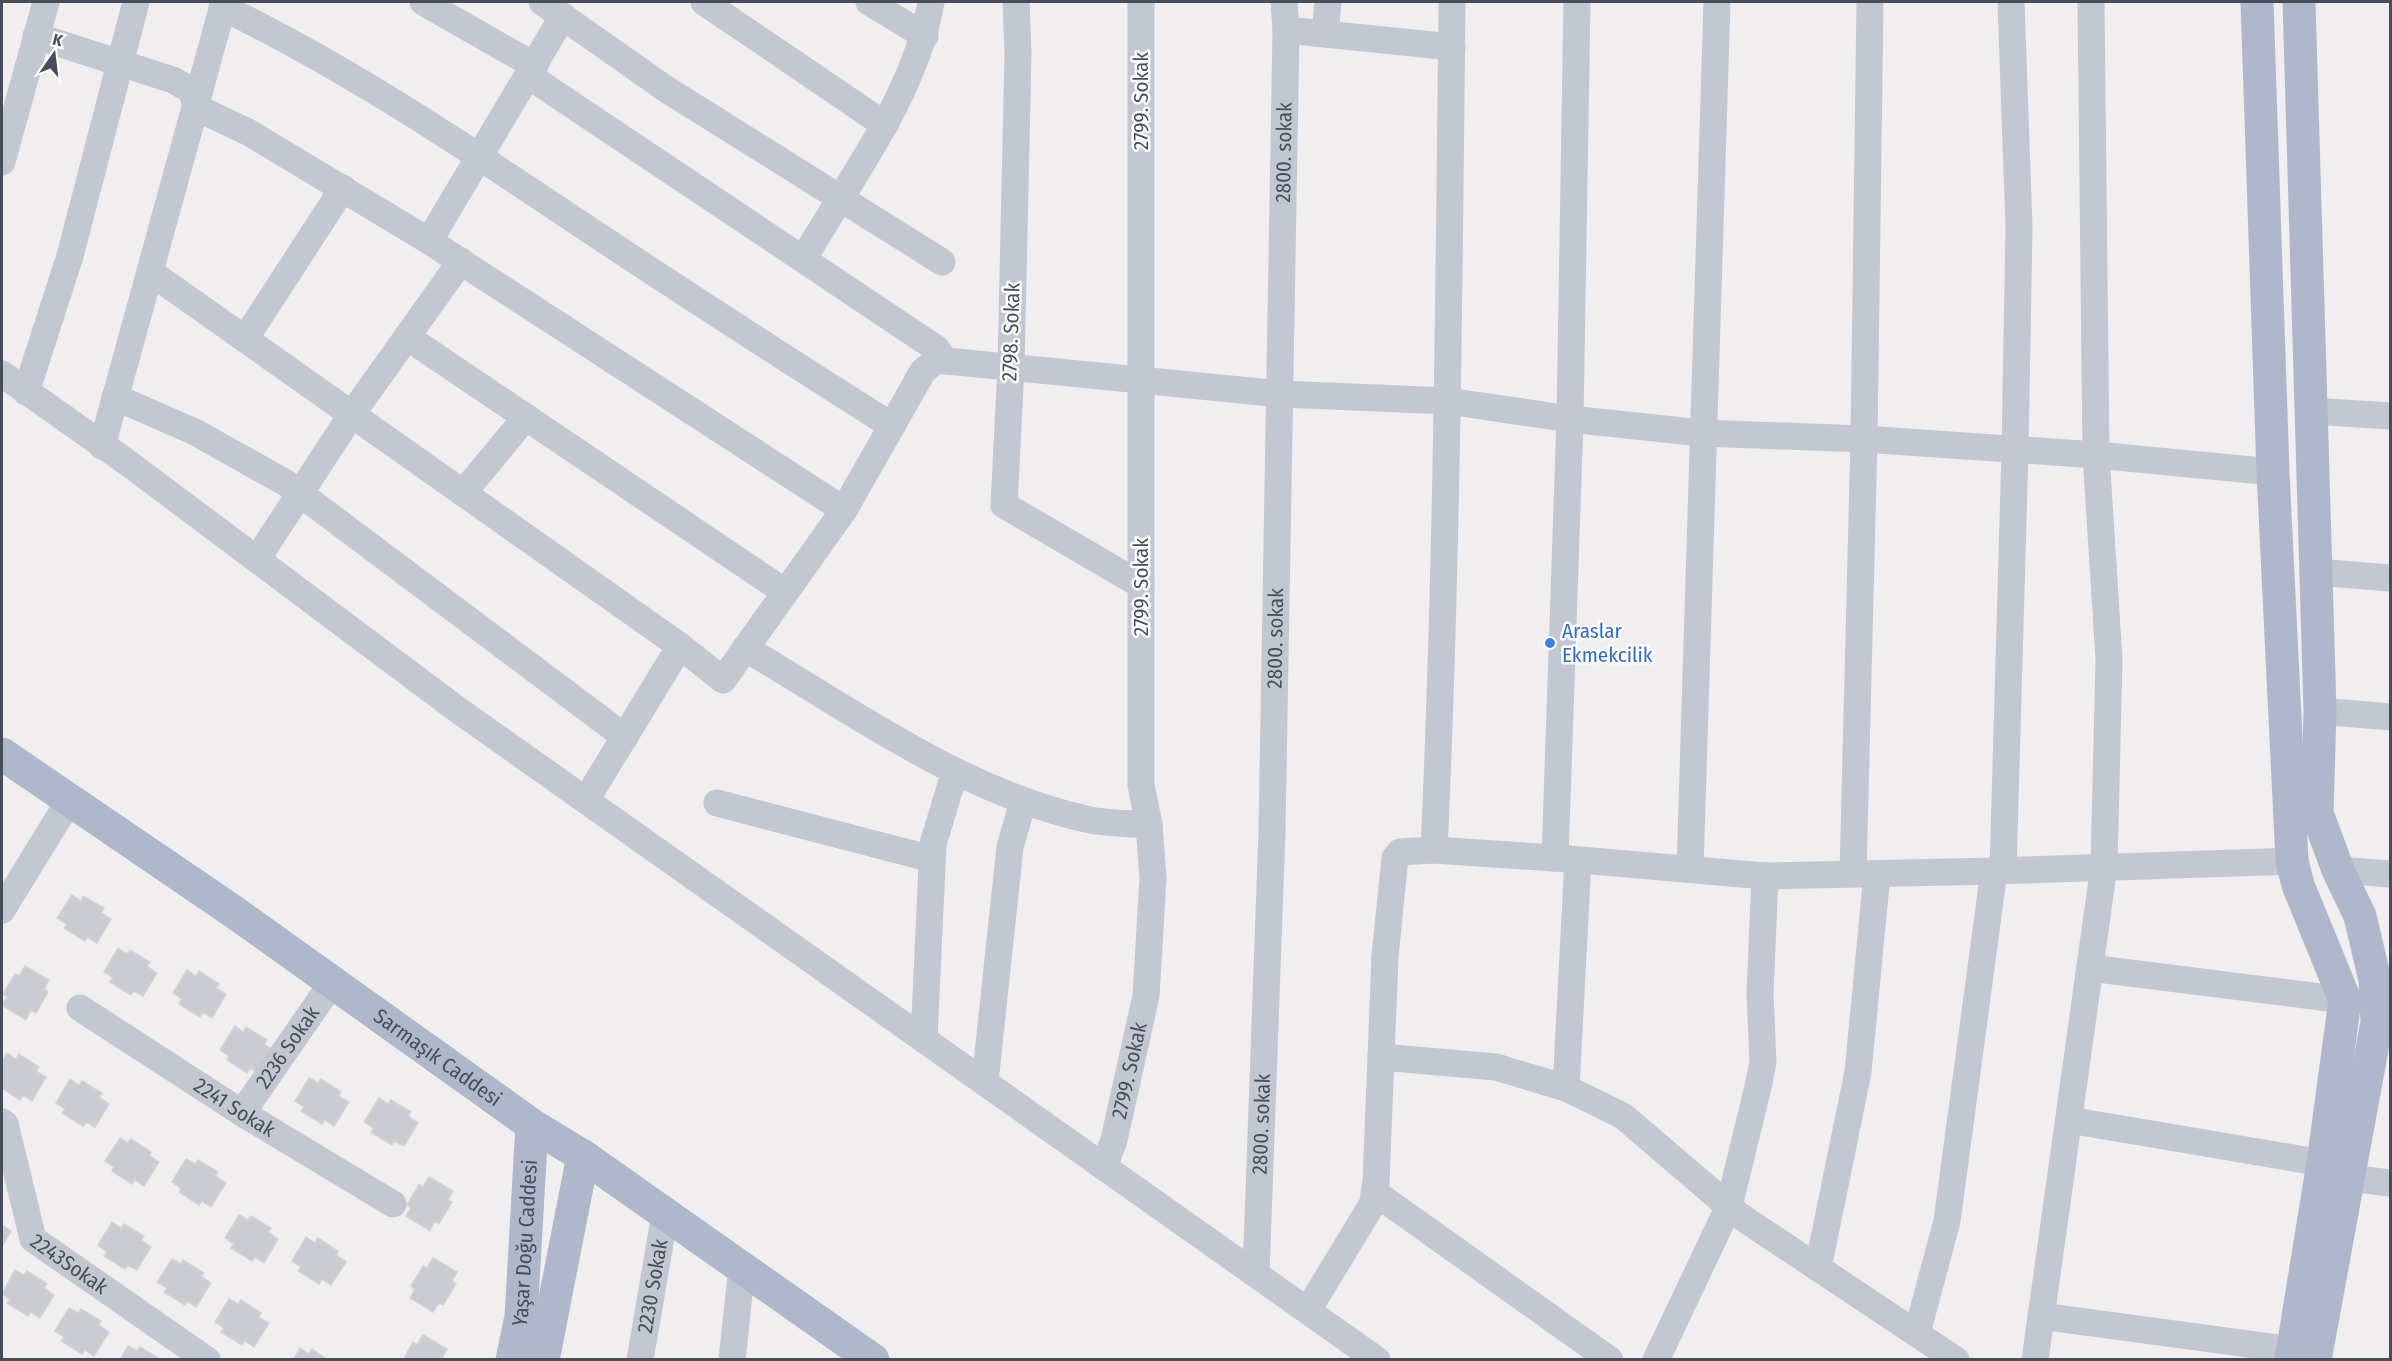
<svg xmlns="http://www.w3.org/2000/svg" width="2392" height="1361" font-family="'Fira Sans Condensed',sans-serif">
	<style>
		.building { fill: #cbccd2; stroke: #d2d3d9; stroke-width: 1.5 }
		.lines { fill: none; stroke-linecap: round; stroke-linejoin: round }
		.minor { stroke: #c2c7d2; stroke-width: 27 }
		.major { stroke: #afb8cb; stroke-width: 33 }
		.shop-dot { fill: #3f7fe0; stroke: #fff; stroke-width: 2 }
		.labels { text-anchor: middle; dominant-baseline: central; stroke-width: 5; stroke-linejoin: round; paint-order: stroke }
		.street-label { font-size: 21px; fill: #474d5a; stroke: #fff }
		.shop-label { font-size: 21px; fill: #366cbe; stroke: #fff; text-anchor: start }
	</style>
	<rect width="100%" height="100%" fill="#f0eeee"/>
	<path class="building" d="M 72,895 L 81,901 L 83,896 L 104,908 L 101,913 L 111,919 L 97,943 L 87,937 L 85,941 L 64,928 L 67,924 L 57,918 Z
		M 118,948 L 127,954 L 130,950 L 150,962 L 147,966 L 157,973 L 143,996 L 134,991 L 131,995 L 110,982 L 113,978 L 104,972 Z
		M 25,966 L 49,980 L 44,989 L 48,992 L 36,1013 L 31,1010 L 26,1020 L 2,1005 L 7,997 L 3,994 L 15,974 L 19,976 Z
		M 187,970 L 196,976 L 199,971 L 219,984 L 216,988 L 226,994 L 212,1018 L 203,1012 L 200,1017 L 179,1004 L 182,999 L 173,993 Z
		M 235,1026 L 243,1032 L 246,1027 L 267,1040 L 264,1044 L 274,1051 L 259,1074 L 250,1068 L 247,1073 L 227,1060 L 229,1056 L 220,1050 Z
		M 7,1053 L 16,1059 L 19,1054 L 39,1067 L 36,1071 L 46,1077 L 32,1101 L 23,1095 L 20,1100 L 2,1088 L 2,1062 Z
		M 309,1078 L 318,1083 L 321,1079 L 341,1092 L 338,1096 L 349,1102 L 334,1126 L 325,1120 L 322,1124 L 301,1111 L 304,1107 L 295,1101 Z
		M 70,1079 L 79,1085 L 82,1081 L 102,1093 L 99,1097 L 109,1104 L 95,1127 L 86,1122 L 83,1126 L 62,1113 L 65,1109 L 56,1103 Z
		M 379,1098 L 388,1104 L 391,1100 L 411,1112 L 408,1116 L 418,1123 L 404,1146 L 394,1141 L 392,1145 L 371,1132 L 374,1128 L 364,1122 Z
		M 120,1138 L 128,1143 L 131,1139 L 151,1152 L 149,1155 L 159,1162 L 144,1186 L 135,1180 L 132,1184 L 112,1171 L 114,1167 L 105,1161 Z
		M 186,1159 L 195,1164 L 198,1160 L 218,1172 L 215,1176 L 226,1183 L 211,1207 L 202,1201 L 199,1205 L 179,1192 L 181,1188 L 172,1182 Z
		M 429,1177 L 453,1191 L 448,1200 L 452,1202 L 439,1224 L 435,1221 L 430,1231 L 406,1216 L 411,1208 L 407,1205 L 419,1184 L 423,1187 Z
		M 239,1215 L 248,1220 L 251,1216 L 271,1228 L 268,1232 L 278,1239 L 264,1263 L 255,1257 L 252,1261 L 231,1248 L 234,1244 L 225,1238 Z
		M 112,1222 L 121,1228 L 124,1224 L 144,1236 L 141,1240 L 151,1247 L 137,1270 L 127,1265 L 125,1269 L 104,1256 L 107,1252 L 98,1245 Z
		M 2,1225 L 11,1231 L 2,1247 Z
		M 306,1237 L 315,1243 L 318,1238 L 338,1251 L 336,1255 L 346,1262 L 331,1285 L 322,1279 L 319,1284 L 298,1271 L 301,1267 L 292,1261 Z
		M 433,1258 L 457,1272 L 452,1281 L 456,1284 L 443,1305 L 439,1303 L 433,1312 L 410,1298 L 415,1289 L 411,1286 L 423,1266 L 427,1268 Z
		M 172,1259 L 181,1264 L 183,1260 L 204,1273 L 201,1276 L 211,1283 L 196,1307 L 187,1301 L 185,1305 L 164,1292 L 167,1288 L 157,1282 Z
		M 15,1270 L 24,1275 L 27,1271 L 47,1284 L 44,1288 L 54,1295 L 40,1318 L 30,1312 L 28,1316 L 7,1303 L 10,1300 L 2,1294 Z
		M 229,1299 L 238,1304 L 241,1300 L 261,1313 L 258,1317 L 269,1323 L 254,1347 L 245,1341 L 242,1345 L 221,1332 L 224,1328 L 215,1322 Z
		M 69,1308 L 78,1313 L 81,1309 L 101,1321 L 98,1325 L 109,1332 L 94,1356 L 85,1350 L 82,1354 L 61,1341 L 64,1337 L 55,1331 Z
		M 423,1335 L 447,1349 L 442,1358 L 445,1360 L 403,1360 L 413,1342 L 417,1345 Z
		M 128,1346 L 137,1351 L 140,1347 L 160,1359 L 120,1360 Z
		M 300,1348 L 309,1354 L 312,1349 L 328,1360 L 293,1360 Z"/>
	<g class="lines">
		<g class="minor">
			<path d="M 423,2 L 535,66"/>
			<path d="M 542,2 L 666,89 L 942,262"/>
			<path d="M 704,2 L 885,125"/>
			<path d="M 869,2 L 925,36"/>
			<path d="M 1016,2 L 1018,53 L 1011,367 L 1004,505 L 1141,585"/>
			<path d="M 222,7 C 352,70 471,151 591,231 C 690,297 791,362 892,426"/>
			<path d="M 1286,30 L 1452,47"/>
			<path d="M 1325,34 L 1328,2"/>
			<path d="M 36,36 L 173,80 L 191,90 L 197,108 L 248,132 L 429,241 L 844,510"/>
			<path d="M 529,76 L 937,349 L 944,360"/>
			<path d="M 2,162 L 46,2"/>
			<path d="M 429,241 L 563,16"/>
			<path d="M 804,258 C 851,177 915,95 931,2"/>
			<path d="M 150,272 L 680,646 L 723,680 L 844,510 L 923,371 L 937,360 L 1281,394 L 1448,401 L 1570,419 L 1702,433 L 1864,439 L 2096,455 L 2273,472"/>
			<path d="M 407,337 L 785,592"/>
			<path d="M 245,339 L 343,188"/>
			<path d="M 2,374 L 128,463 L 458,710 L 1377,1360"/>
			<path d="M 26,392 L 70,256 L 136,2"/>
			<path d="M 115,397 L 195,432 L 286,483 L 625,737"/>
			<path d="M 2312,411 L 2390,416"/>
			<path d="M 102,446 L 224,2"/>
			<path d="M 463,493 L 526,417"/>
			<path d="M 257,559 L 352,414 L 461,261"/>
			<path d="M 2317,572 L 2390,578"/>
			<path d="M 745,648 C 852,711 963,792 1086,819 C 1106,824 1128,823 1149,825"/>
			<path d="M 2320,711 L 2390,717"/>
			<path d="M 586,800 L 680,646"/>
			<path d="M 717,803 L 932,859"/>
			<path d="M 1434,850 C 1447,568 1449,285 1452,2"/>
			<path d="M 1555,858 L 1570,419 L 1577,2"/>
			<path d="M 1690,869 L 1717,2"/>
			<path d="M 2338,870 L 2390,874"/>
			<path d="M 2003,871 L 2015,451 L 2019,227 L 2011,2"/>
			<path d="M 1853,874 L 1864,439 L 1870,2"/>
			<path d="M 2,910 L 69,801"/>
			<path d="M 2090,968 L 2345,1000"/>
			<path id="s1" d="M 80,1008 L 242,1113 L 393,1204"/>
			<path d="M 924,1039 L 933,844 L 955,771"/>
			<path d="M 1381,1057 L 1496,1067 L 1566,1088 L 1623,1116 L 1740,1216 L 1956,1360"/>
			<path d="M 985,1082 L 1010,847 L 1023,802"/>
			<path d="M 1566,1088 L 1578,860"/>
			<path id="s2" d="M 242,1113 L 332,983"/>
			<path d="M 2069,1120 L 2323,1163"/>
			<path id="s3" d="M 2,1122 L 5,1124 L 33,1239 L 207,1360"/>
			<path id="s4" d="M 1104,1167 L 1114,1140 L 1146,996 L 1153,878 L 1149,825 L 1141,785 L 1141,2"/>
			<path d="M 2349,1178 L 2390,1183"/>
			<path d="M 1374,1192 L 1610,1360"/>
			<path d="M 1818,1268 L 1858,1072 L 1877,874"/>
			<path id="s5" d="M 1256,1274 L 1272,831 L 1286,30 L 1284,2"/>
			<path d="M 1308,1310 L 1373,1203 L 1376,1182 L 1385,956 L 1395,858 L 1400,852 L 1434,850 L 1569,859 L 1765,876 L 1994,871 L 2292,861"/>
			<path d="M 2041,1316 L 2293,1350"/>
			<path d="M 1917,1333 L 1947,1221 L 1994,871"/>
			<path id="s6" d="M 640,1360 L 665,1214"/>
			<path d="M 732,1360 L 742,1266"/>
			<path d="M 1656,1360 L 1729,1206 L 1758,1087 L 1763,1062 L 1760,994 L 1765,876"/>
			<path d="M 2035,1360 L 2104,866 L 2109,659 L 2096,455 L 2091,2"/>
		</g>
		<g class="major">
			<path d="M 2257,2 L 2273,472 L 2292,861 L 2298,885 L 2345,1000 L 2323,1163 L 2291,1360"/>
			<path d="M 2299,2 L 2320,711 L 2317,813 L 2338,870 L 2360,916 L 2375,980 L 2377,1022 L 2315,1360"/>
			<path id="s7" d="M 2,754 L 234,912 L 532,1125 L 583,1156 L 873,1360"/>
			<path id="s8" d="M 512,1360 L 521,1317 L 532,1125"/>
			<path d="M 543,1360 L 583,1156"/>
		</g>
	</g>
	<circle class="shop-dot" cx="1550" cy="643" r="6"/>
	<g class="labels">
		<g class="street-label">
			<text transform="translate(1141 101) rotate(-90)">2799. Sokak</text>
			<text stroke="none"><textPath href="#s5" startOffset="1122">2800. sokak</textPath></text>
			<text transform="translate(1011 332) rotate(-88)">2798. Sokak</text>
			<text transform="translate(1141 587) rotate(-90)">2799. Sokak</text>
			<text stroke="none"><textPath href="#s5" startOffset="636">2800. sokak</textPath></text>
			<text stroke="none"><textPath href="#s2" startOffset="80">2236 Sokak</textPath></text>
			<text stroke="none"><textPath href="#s7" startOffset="531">Sarmaşık Caddesi</textPath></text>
			<text stroke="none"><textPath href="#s4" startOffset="100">2799. Sokak</textPath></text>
			<text stroke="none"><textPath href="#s1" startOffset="184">2241 Sokak</textPath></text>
			<text stroke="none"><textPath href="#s5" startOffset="150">2800. sokak</textPath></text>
			<text stroke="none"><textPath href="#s8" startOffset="118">Yaşar Doğu Caddesi</textPath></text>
			<text stroke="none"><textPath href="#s3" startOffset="166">2243Sokak</textPath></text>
			<text stroke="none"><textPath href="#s6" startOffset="75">2230 Sokak</textPath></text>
		</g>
		<g class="shop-label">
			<text x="1562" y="631">Araslar<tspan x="1562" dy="24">Ekmekcilik</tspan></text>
		</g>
	</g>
	<rect width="2392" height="1361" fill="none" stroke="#474d5a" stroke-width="6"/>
	<g transform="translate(54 54) rotate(14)" stroke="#ffffff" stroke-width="4.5" paint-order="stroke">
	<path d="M0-4.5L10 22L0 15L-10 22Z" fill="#474d5a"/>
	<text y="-9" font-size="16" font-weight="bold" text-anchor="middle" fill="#474d5a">K</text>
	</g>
</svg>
